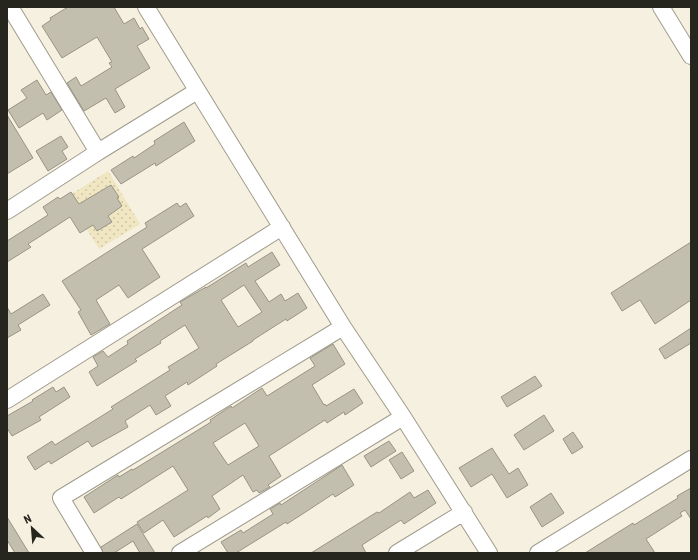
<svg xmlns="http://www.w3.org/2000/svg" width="698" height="560" font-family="'Roboto Condensed',sans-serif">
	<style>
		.sand { fill: url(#sand-dots) }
		.building { fill: #c3bfaf; stroke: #999485; fill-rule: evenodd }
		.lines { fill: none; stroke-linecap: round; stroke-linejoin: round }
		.minor-casing { stroke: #a09b8c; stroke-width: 18 }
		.minor { stroke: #fff; stroke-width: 16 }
	</style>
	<defs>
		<pattern id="sand-dots" width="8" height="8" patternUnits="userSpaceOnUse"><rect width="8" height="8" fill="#f0e6c1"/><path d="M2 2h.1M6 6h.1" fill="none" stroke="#cec5a5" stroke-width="1.8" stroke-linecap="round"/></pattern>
	</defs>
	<rect width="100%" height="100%" fill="#f5f0df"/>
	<path class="sand" d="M 108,171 L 140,224 L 99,249 L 67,197 Z"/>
	<path class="building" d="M 68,7 L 114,7 L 124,24 L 134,18 L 140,29 L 142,27 L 149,39 L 137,46 L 150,68 L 115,89 L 125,107 L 115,113 L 106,98 L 84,111 L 67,83 L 76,77 L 81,86 L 112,67 L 109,63 L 112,62 L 97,37 L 62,58 L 42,26 L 51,20 L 50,18 Z
		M 37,80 L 46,95 L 51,92 L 62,110 L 47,120 L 43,113 L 19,128 L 8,110 L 27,98 L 21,90 Z
		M 7,115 L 33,158 L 7,174 Z
		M 184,122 L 195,141 L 156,166 L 155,163 L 121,184 L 111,170 L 133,156 L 134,158 L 155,144 L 154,141 Z
		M 61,136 L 68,147 L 62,151 L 67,159 L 48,171 L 36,151 Z
		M 111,185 L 119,197 L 117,198 L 122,206 L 108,216 L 112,222 L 97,231 L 93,225 L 80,233 L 70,217 L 28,244 L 31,247 L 7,262 L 7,241 L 48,215 L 43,207 L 58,197 L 60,199 L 71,192 L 79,204 Z
		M 177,203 L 180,207 L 186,203 L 194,216 L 142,249 L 160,277 L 128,298 L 119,285 L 96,300 L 110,324 L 91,335 L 78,312 L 81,310 L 62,281 L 147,227 L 145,223 Z
		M 691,242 L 691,300 L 655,324 L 640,300 L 622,311 L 611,293 Z
		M 272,252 L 280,265 L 255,281 L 269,302 L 281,294 L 285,301 L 298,293 L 307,308 L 287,321 L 286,319 L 253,340 L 253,341 L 216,364 L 217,366 L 188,385 L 187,382 L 165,396 L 171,406 L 156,415 L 150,405 L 125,421 L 128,427 L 92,447 L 88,441 L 51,464 L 49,461 L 35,470 L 27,457 L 52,441 L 55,445 L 113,409 L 111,407 L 170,370 L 168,367 L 199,348 L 185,325 L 160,341 L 161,343 L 135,359 L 137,361 L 97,386 L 89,372 L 98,366 L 93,357 L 103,351 L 108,357 L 128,344 L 127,341 L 182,305 L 180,302 L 206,287 L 206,288 L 246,263 L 248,267 ZM 244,285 L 262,312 L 238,327 L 221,300 Z
		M 43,294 L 50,305 L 18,325 L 21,330 L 7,338 L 7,307 L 11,314 Z
		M 691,328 L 691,343 L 665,359 L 659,349 Z
		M 333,344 L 345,364 L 312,385 L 324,405 L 325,404 L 326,406 L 354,389 L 363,403 L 345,415 L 344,412 L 327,423 L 325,420 L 269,456 L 281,476 L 268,485 L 270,487 L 259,493 L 257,490 L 253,492 L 243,475 L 212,496 L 220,509 L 208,518 L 207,516 L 174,537 L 163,520 L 144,533 L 137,522 L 188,490 L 173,466 L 121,499 L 119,497 L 94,513 L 84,497 L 118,475 L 119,477 L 132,469 L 133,470 L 211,422 L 210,420 L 231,406 L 232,408 L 262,388 L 267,396 L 315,366 L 310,358 ZM 245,423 L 259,446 L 228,465 L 213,443 Z
		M 535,376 L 542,386 L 507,407 L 501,397 Z
		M 53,387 L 56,392 L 64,387 L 70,397 L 39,417 L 41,420 L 12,436 L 7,428 L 7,416 L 33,401 L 32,400 Z
		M 544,415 L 554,431 L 524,450 L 514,435 Z
		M 573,432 L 583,447 L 572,454 L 563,439 Z
		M 389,441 L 396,451 L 371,467 L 364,456 Z
		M 492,448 L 509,474 L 518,468 L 528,485 L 507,498 L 492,474 L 471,487 L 459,468 Z
		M 402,452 L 414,471 L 401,479 L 389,460 Z
		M 342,465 L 354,485 L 335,497 L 333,494 L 304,513 L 287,524 L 286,522 L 236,553 L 228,553 L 221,542 L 241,530 L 243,533 L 273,514 L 270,509 L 280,503 L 281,505 Z
		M 691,488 L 691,519 L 685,510 L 680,513 L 682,516 L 646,539 L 655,553 L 585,553 L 633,523 L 634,525 L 678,498 L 677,496 Z
		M 428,490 L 436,503 L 404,524 L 401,520 L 362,545 L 366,553 L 311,553 L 377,512 L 379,513 L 410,492 L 414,498 Z
		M 551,493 L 564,513 L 542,527 L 530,507 Z
		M 7,517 L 29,553 L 15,553 L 7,540 Z
		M 137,524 L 155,553 L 140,553 L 133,541 L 114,553 L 103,553 L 101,547 Z"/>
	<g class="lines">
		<g class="minor-casing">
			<path id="minor" d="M 10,7 L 98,152
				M 146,7 L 343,327 L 403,417 L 489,553
				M 661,7 L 691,56
				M 7,211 L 98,152 L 197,91
				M 7,400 L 282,227
				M 94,553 L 61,498 L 343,327
				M 180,553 L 403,417
				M 397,553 L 464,512
				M 538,553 L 691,459"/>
		</g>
		<use href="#minor" class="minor"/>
	</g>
	<rect width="698" height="560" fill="none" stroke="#26251e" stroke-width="16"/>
	<g transform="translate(32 528) rotate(334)" stroke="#f5f0df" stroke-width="3" paint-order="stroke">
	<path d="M0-3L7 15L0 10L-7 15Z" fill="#26251e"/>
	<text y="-6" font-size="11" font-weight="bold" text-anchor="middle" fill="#26251e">N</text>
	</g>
</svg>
